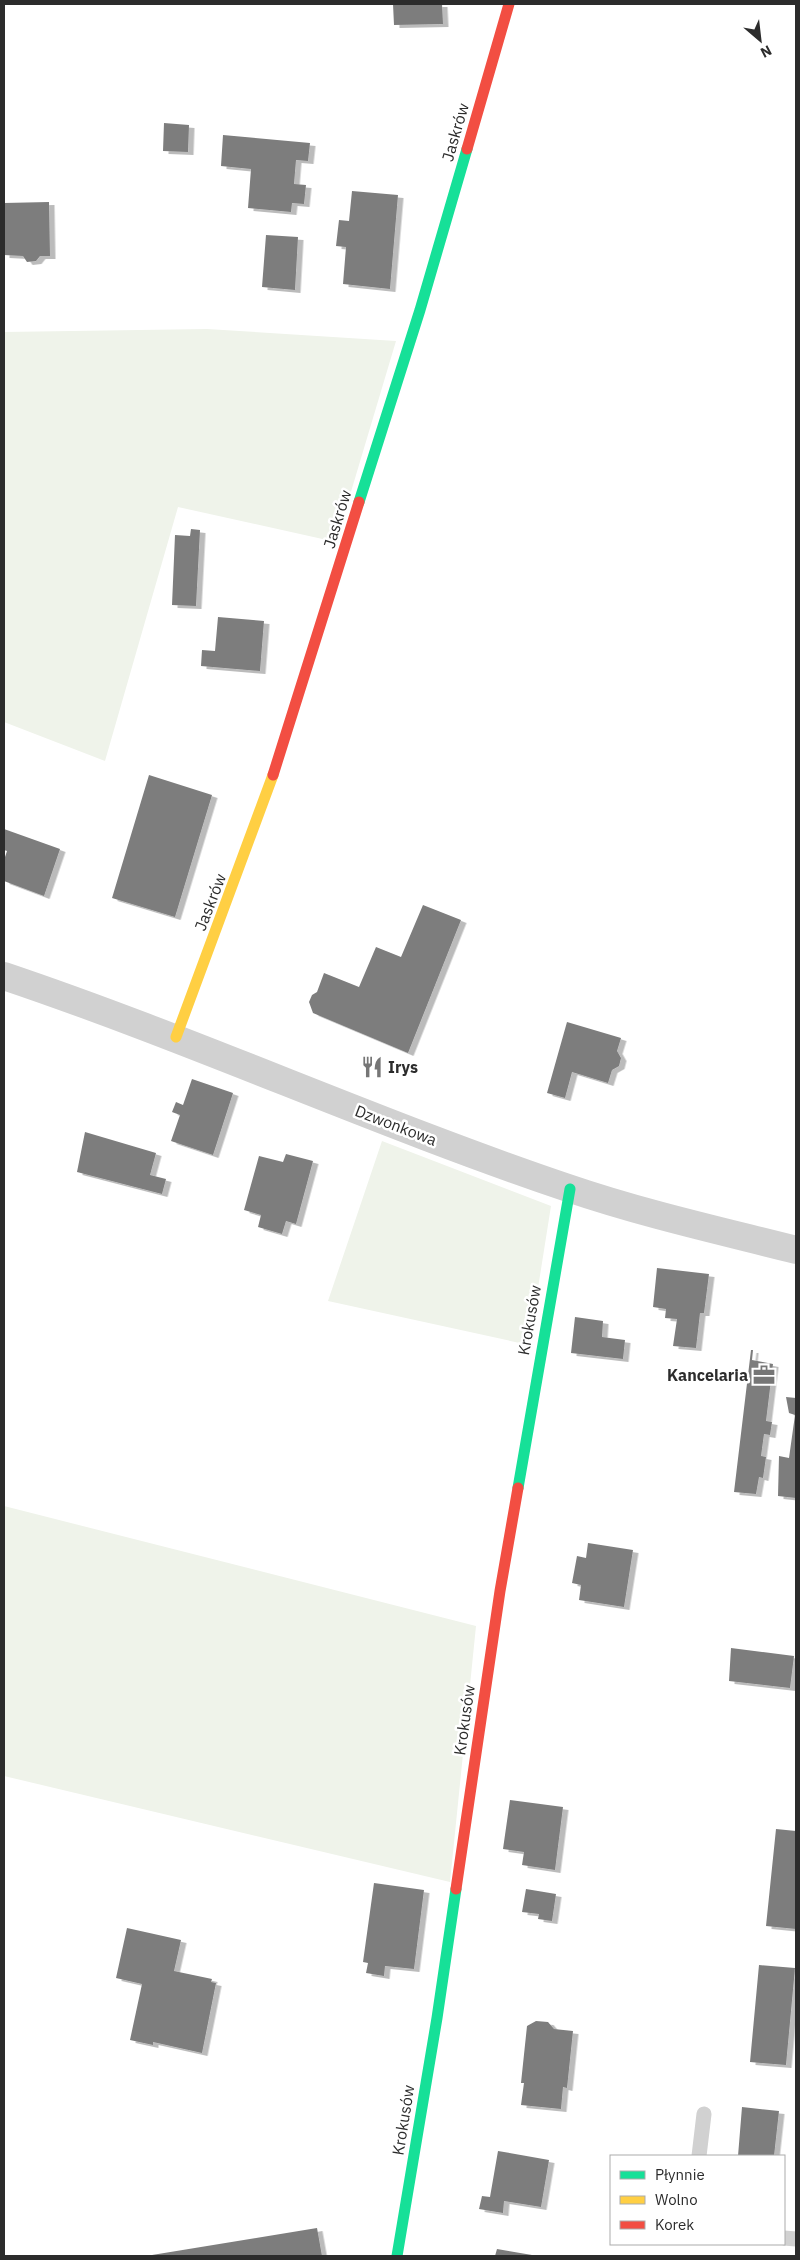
<svg xmlns="http://www.w3.org/2000/svg" width="800" height="2260" font-family="'IBM Plex Sans',sans-serif">
	<style>
		.green { fill: #eff3ea }
		.building { fill: #7d7d7d; filter: url(#shadow) }
		.lines { fill: none; stroke-linecap: round; stroke-linejoin: round }
		.lane { stroke: #d1d1d1; stroke-width: 15 }
		.street { stroke: #d1d1d1; stroke-width: 28 }
		.fast { stroke: #16e098; stroke-width: 11 }
		.slow { stroke: #ffcf43; stroke-width: 11 }
		.jam { stroke: #f24e42; stroke-width: 11 }
		.labels { text-anchor: middle; dominant-baseline: central; stroke-width: 5; stroke-linejoin: round; paint-order: stroke }
		.street-label { font-size: 16px; fill: #2c2c2c; stroke: #fff }
		.poi-label { font-size: 16px; font-weight: bold; fill: #2c2c2c; stroke: #fff; text-anchor: start }
	</style>
	<defs>
		<filter id="shadow"><feDropShadow dx="5.5" dy="3" stdDeviation="0" flood-color="#0004"/></filter>
	</defs>
	<rect width="100%" height="100%" fill="#fff"/>
	<path class="green" d="M 207,329 L 396,341 L 336,542 L 178,507 L 105,761 L 4,722 L 4,332 Z
		M 382,1141 L 551,1206 L 529,1345 L 328,1301 Z
		M 4,1506 L 476,1626 L 450,1882 L 4,1776 Z"/>
	<path class="building" d="M 393,4 L 442,4 L 443,24 L 394,25 Z
		M 164,123 L 189,125 L 188,152 L 163,151 Z
		M 223,135 L 310,143 L 308,161 L 296,160 L 294,184 L 306,185 L 304,204 L 292,203 L 291,212 L 248,208 L 251,169 L 221,166 Z
		M 352,191 L 398,195 L 390,289 L 343,284 L 346,247 L 336,246 L 339,220 L 349,221 Z
		M 49,202 L 50,256 L 40,256 L 36,261 L 27,262 L 23,256 L 4,255 L 4,203 Z
		M 266,235 L 298,237 L 295,290 L 262,287 Z
		M 191,529 L 200,530 L 196,606 L 172,605 L 175,535 L 190,536 Z
		M 218,617 L 264,621 L 260,671 L 201,666 L 202,650 L 215,651 Z
		M 149,775 L 212,795 L 175,917 L 112,898 Z
		M 4,829 L 60,849 L 44,896 L 4,881 L 4,860 L 7,851 L 4,850 Z
		M 423,905 L 461,920 L 408,1053 L 313,1013 L 309,1002 L 312,995 L 317,992 L 324,973 L 359,987 L 376,947 L 401,957 Z
		M 567,1022 L 621,1038 L 617,1051 L 621,1058 L 619,1066 L 612,1070 L 608,1083 L 572,1072 L 565,1098 L 547,1093 Z
		M 192,1079 L 233,1093 L 213,1155 L 171,1141 L 180,1115 L 172,1112 L 176,1102 L 183,1105 Z
		M 85,1132 L 156,1153 L 150,1175 L 166,1179 L 162,1194 L 77,1172 Z
		M 286,1154 L 313,1161 L 296,1224 L 286,1221 L 282,1234 L 258,1227 L 261,1215 L 244,1210 L 259,1156 L 283,1162 Z
		M 657,1268 L 709,1274 L 704,1313 L 700,1313 L 696,1348 L 673,1346 L 677,1319 L 665,1318 L 666,1309 L 653,1307 Z
		M 575,1317 L 603,1321 L 602,1337 L 625,1340 L 623,1359 L 571,1353 Z
		M 751,1350 L 753,1350 L 752,1360 L 773,1364 L 766,1421 L 772,1422 L 770,1435 L 764,1434 L 761,1456 L 766,1457 L 763,1478 L 759,1477 L 756,1494 L 734,1492 Z
		M 786,1397 L 796,1398 L 796,1498 L 778,1496 L 779,1456 L 789,1458 L 795,1415 L 789,1413 Z
		M 588,1543 L 633,1550 L 624,1607 L 579,1600 L 581,1585 L 572,1583 L 577,1556 L 586,1558 Z
		M 731,1648 L 794,1656 L 790,1688 L 729,1681 Z
		M 510,1800 L 563,1807 L 555,1870 L 522,1865 L 524,1852 L 503,1849 Z
		M 776,1829 L 796,1831 L 796,1929 L 766,1926 Z
		M 374,1883 L 424,1890 L 414,1969 L 385,1966 L 384,1976 L 366,1973 L 368,1963 L 363,1962 Z
		M 526,1889 L 556,1894 L 552,1921 L 538,1919 L 539,1914 L 522,1912 Z
		M 127,1928 L 181,1940 L 174,1971 L 212,1979 L 211,1982 L 216,1983 L 202,2053 L 153,2042 L 153,2045 L 130,2040 L 142,1984 L 116,1978 Z
		M 759,1965 L 795,1968 L 786,2065 L 750,2062 Z
		M 536,2021 L 548,2022 L 554,2029 L 573,2031 L 567,2088 L 563,2087 L 561,2109 L 521,2105 L 524,2083 L 521,2083 L 527,2026 Z
		M 742,2107 L 779,2111 L 774,2156 L 738,2156 Z
		M 498,2151 L 549,2160 L 541,2207 L 504,2201 L 503,2213 L 479,2209 L 482,2196 L 490,2197 Z
		M 317,2228 L 322,2256 L 152,2256 L 152,2255 Z
		M 497,2249 L 532,2255 L 532,2256 L 495,2256 Z"/>
	<g class="lines">
		<path class="lane" d="M 699,2156 L 704,2114
			M 784,2238 L 796,2239"/>
		<path class="street" d="M 4,976 C 194,1040 378,1124 568,1188 C 641,1213 721,1231 796,1250"/>
		<path class="fast" d="M 359,502 L 420,310 L 467,149
			M 518,1488 L 570,1189
			M 397,2256 L 437,2018 L 456,1889"/>
		<path class="slow" d="M 176,1037 L 273,775"/>
		<path class="jam" d="M 467,149 L 509,4
			M 273,775 L 359,502
			M 456,1889 L 500,1591 L 518,1488"/>
	</g>
	<defs>
		<g id="restaurant-bare" transform="scale(1.725)"><path d="M-5-6h1v4h1v-4h1v4h1v-4h1v5L-1.5 .5V6h-2V.5L-5-1ZM5-6V6H3V1.5H1.5Q1.5-4 5-6Z" fill="#767676" stroke="#fff" stroke-width="2.5" paint-order="stroke"/></g>
		<g id="office-bare" transform="scale(1.725)"><path d="M-6-3h4V-5.5h4V-3h4V5H-6ZM-1-4.5V-3h2v-1.5ZM-6 0V1H6V0Z" fill="#767676" stroke="#fff" stroke-width="2.5" paint-order="stroke"/></g>
	</defs>
	<g fill-rule="evenodd">
		<use href="#restaurant-bare" x="372" y="1067"/>
		<use href="#office-bare" x="764" y="1375"/>
	</g>
	<g class="labels">
		<g class="street-label">
			<text transform="translate(455 132) rotate(-74)">Jaskrów</text>
			<text transform="translate(337 519) rotate(-73)">Jaskrów</text>
			<text transform="translate(210 902) rotate(-69)">Jaskrów</text>
			<text transform="translate(396 1125) rotate(21)">Dzwonkowa</text>
			<text transform="translate(529 1320) rotate(-80)">Krokusów</text>
			<text transform="translate(464 1720) rotate(-82)">Krokusów</text>
			<text transform="translate(403 2120) rotate(-81)">Krokusów</text>
		</g>
		<g class="poi-label">
			<text x="388" y="1067">Irys</text>
			<text x="748" y="1375" text-anchor="end">Kancelaria</text>
		</g>
	</g>
	<rect width="800" height="2260" fill="none" stroke="#2c2c2c" stroke-width="10"/>
	<rect x="610" y="2155" width="175" height="90" fill="#ffffff" stroke="#ababab"/>
	<rect x="620" y="2171" width="25" height="8" fill="#16e098" stroke="#ababab"/>
	<text x="655" y="2180" font-size="15" fill="#2c2c2c">Płynnie</text>
	<rect x="620" y="2196" width="25" height="8" fill="#ffcf43" stroke="#ababab"/>
	<text x="655" y="2205" font-size="15" fill="#2c2c2c">Wolno</text>
	<rect x="620" y="2221" width="25" height="8" fill="#f24e42" stroke="#ababab"/>
	<text x="655" y="2230" font-size="15" fill="#2c2c2c">Korek</text>
	<g transform="translate(760 40) rotate(152)" stroke="#ffffff" stroke-width="4" paint-order="stroke">
	<path d="M0-4L9 19L0 12L-9 19Z" fill="#2c2c2c"/>
	<text y="-8" font-size="14" font-weight="bold" text-anchor="middle" fill="#2c2c2c">N</text>
	</g>
</svg>
